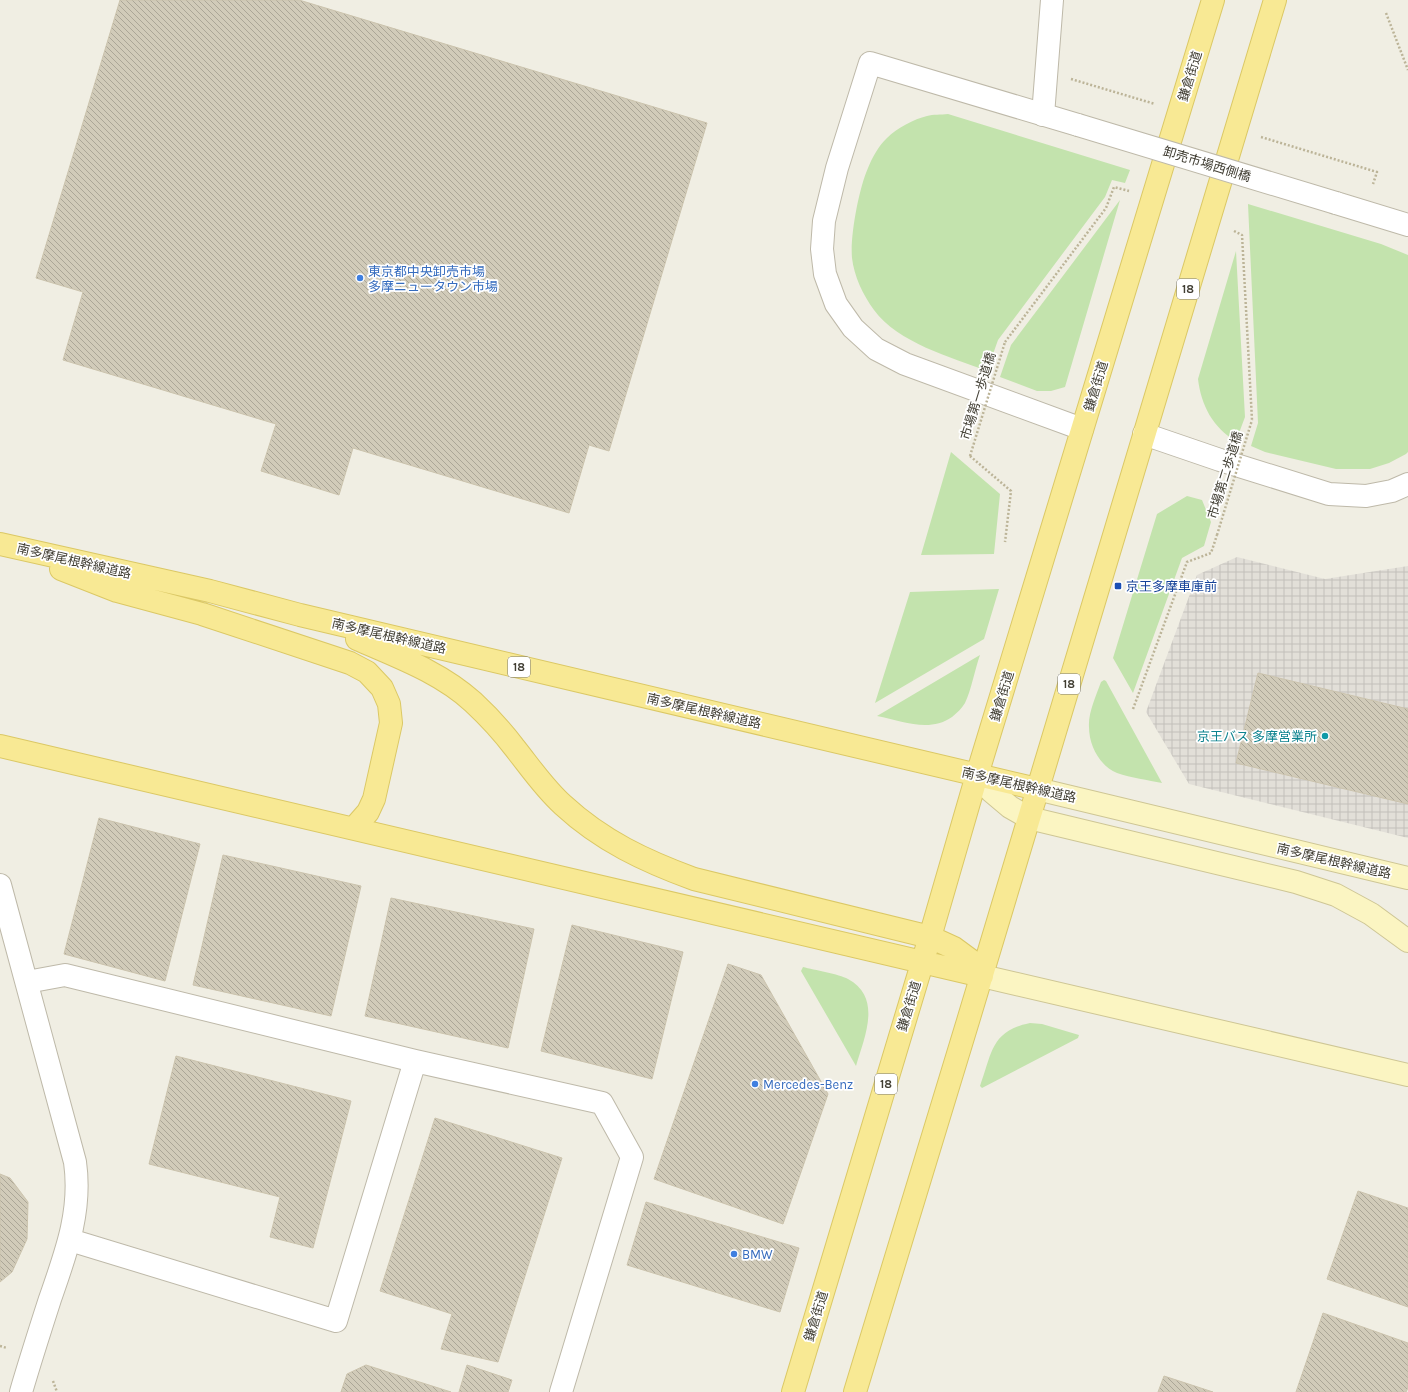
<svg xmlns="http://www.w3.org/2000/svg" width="1408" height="1392" font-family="Karla,'Noto Sans JP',sans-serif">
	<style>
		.industrial { fill: url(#industrial-grid) }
		.grass { fill: #c3e3ad }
		.building { fill: url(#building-back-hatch); stroke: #cbc3ad }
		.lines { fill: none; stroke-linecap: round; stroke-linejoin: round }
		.minor-casing { stroke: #beb9a9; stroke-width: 24 }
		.tertiary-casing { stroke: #beb9a9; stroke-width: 24 }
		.secondary-casing { stroke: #cec695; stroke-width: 24 }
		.primary-casing { stroke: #dbc865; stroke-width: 24 }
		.path { stroke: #bcb498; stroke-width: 2.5; stroke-dasharray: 2 2; stroke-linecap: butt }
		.minor { stroke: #fff; stroke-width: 22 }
		.tertiary { stroke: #fff; stroke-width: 22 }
		.secondary { stroke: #fbf5c2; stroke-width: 22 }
		.primary { stroke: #f8e994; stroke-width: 22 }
		.tertiary-bridge-casing { stroke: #beb9a9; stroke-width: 24; stroke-linecap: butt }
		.path-bridge { stroke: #bcb498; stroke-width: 2.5; stroke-dasharray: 2 2; stroke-linecap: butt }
		.tertiary-bridge { stroke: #fff; stroke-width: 22 }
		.shop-dot { fill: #3f7fe0; stroke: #fff; stroke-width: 1.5 }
		.transit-dot { fill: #1a4fb4; stroke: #fff; stroke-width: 1.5 }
		.culture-dot { fill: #0f9aa8; stroke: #fff; stroke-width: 1.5 }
		.labels { text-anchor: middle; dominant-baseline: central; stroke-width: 3.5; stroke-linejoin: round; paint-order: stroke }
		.shield { fill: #fff; stroke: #7a7870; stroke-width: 1 }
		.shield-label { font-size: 12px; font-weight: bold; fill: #413e33 }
		.street-label { font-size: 13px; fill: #413e33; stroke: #fff }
		.shop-label { font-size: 13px; fill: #366cbe; stroke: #fff; text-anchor: start }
		.transit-label { font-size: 13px; fill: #164399; stroke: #fff; text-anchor: start }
		.culture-label { font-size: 13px; fill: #0d838f; stroke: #fff; text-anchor: end }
	</style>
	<defs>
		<pattern id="industrial-grid" width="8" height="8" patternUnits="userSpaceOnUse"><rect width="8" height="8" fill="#e2dfd8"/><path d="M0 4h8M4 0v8" fill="none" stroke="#c3c0ba"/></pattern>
		<pattern id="building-back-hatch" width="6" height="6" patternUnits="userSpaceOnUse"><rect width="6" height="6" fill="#d1cbb9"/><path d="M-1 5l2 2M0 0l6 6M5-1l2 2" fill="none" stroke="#aba697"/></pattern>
	</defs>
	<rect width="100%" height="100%" fill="#f0eee3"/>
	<path class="industrial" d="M 1237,557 L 1325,579 L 1408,566 L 1408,838 L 1189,784 L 1146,712 L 1197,575 Z"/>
	<path class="grass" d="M 948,114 L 1130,170 L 1125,183 L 1112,180 L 1105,197 L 998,340 L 987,371 C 951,357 898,343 874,310 C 863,295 854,276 852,258 C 850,236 859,188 868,168 C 872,158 879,145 887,138 C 897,128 914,119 927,116 C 933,114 941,115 948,114 Z
		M 1120,200 L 1065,387 L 1051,391 L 1037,391 L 1000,377 L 1011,345 Z
		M 1248,204 L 1381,244 L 1408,255 L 1408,452 L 1406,454 L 1389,463 L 1370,469 L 1336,469 L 1265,452 L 1251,446 L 1258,423 Z
		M 1236,251 L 1245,417 L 1236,441 C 1213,428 1201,405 1198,379 Z
		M 951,452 L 1000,494 L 994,554 L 921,555 Z
		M 1187,496 L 1202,500 L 1211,522 L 1204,546 L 1182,558 L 1133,693 L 1113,658 L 1157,514 Z
		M 999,589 L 984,639 L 875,703 L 910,592 Z
		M 980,655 C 975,669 971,691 965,703 C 962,708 957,713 952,717 C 929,733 903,721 877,716 Z
		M 1104,680 L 1106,681 L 1162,783 C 1148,780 1131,778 1117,773 C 1100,766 1089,746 1089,727 C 1088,713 1096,696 1101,682 Z
		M 803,967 C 814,970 839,974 848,979 C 883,998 864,1038 856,1066 L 801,971 Z
		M 1030,1023 L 1042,1024 L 1079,1035 L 1078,1038 L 982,1088 L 980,1086 C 992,1053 991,1031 1030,1023 Z"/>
	<path class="building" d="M 120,0 L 299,0 L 707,123 L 609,451 L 589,445 L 569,513 L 353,448 L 339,495 L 261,471 L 276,424 L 63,360 L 83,292 L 36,278 Z
		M 1258,673 L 1408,709 L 1408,804 L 1236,763 Z
		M 99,818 L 200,844 L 165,981 L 64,954 Z
		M 223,855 L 361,886 L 331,1016 L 193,985 Z
		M 391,898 L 534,929 L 508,1048 L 365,1016 Z
		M 572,925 L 683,952 L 652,1079 L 541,1051 Z
		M 728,964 L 761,975 L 828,1094 L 783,1224 L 654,1179 Z
		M 176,1056 L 351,1101 L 313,1248 L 270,1237 L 280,1197 L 149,1164 Z
		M 435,1118 L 562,1158 L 498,1362 L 441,1349 L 452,1314 L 380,1291 Z
		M 0,1174 L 10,1178 L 28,1202 L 27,1239 L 12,1272 L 0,1282 Z
		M 1358,1191 L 1408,1208 L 1408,1307 L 1327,1279 Z
		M 646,1202 L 799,1248 L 780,1312 L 627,1265 Z
		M 1323,1313 L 1408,1343 L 1408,1388 L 1406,1392 L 1296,1392 Z
		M 366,1365 L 451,1392 L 341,1392 L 347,1374 Z
		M 467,1365 L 512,1380 L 508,1392 L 459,1392 Z
		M 1164,1376 L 1213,1392 L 1158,1392 Z"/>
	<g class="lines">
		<g class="minor-casing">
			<path id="minor" d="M 1043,115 L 1052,0
				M 27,982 L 65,975 L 415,1061 L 602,1103 L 632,1157 L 561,1392
				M 70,1240 L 336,1321 L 415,1061"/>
		</g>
		<g class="tertiary-casing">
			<path id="tertiary" d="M 1078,125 L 870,63 L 837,168 L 824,221 L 822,249 L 825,274 L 836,304 L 853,328 L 876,349 L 905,364 L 1082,429
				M 1336,203 L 1408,225
				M 1144,434 L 1220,460 L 1329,494 L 1366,496 L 1392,491 L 1408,484
				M 0,885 L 75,1162 C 82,1211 66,1253 50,1299 C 40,1330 30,1361 21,1392"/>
		</g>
		<g class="secondary-casing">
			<path id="secondary" d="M 977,775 L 991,791 L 1010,807 L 1029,818 L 1296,882 L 1336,895 L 1371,914 L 1408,941
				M 1037,789 L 1408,878
				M 982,976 L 1408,1075"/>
		</g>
		<g class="primary-casing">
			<path id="primary" d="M 0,544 L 210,591 L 300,615 L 1037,789
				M 61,569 L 117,591 L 202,614 L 350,663 L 367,672 L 382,688 L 389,704 L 391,723 L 374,799 L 368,812 L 354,828
				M 357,639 C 398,657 440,672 473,702 C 488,716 502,731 514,747 C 530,767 544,788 563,805 C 602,841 645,861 694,879 L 930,937 L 954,948 L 973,962 L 982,976
				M 0,746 L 982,976
				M 793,1392 L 930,937 L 977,775 L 1213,0
				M 855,1392 L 968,1021 L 1275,0"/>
		</g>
		<path class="path" d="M 1386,13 L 1408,70
			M 1071,79 L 1155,104
			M 1261,137 L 1377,172 L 1373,184
			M 1234,231 L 1242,235 L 1252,420
			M 1005,342 L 1106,208 L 1114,187 L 1129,191
			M 970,456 L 1011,491 L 1005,542
			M 1133,709 L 1187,562 L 1211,553 L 1217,535
			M 0,1346 L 7,1348
			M 53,1381 L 57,1392"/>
		<use href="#minor" class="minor"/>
		<use href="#tertiary" class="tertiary"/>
		<use href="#secondary" class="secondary"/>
		<use href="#primary" class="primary"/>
		<g class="tertiary-bridge-casing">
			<path id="tertiary-bridge" d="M 1078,125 L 1336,203"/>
		</g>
		<path class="path-bridge" d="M 970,456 L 1005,342
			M 1217,535 L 1252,420"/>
		<use href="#tertiary-bridge" class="tertiary-bridge"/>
	</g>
	<g class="shop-dot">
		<circle cx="360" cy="278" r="4"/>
		<circle cx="755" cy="1084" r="4"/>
		<circle cx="734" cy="1254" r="4"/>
	</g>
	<rect class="transit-dot" x="1114" y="582" width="8" height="8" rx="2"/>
	<circle class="culture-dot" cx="1325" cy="736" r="4"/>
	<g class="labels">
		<g class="shield">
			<rect x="1177" y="279" width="22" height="20" rx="3"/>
			<rect x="508" y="657" width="22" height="20" rx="3"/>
			<rect x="1058" y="674" width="22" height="20" rx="3"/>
			<rect x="875" y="1074" width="22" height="20" rx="3"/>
		</g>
		<g class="shield-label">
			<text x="1188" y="289">18</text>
			<text x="519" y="667">18</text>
			<text x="1069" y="684">18</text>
			<text x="886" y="1084">18</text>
		</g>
		<g class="street-label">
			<text transform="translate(1190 76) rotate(-73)">鎌倉街道</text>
			<text transform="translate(1207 164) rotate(17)">卸売市場西側橋</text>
			<text transform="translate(1096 386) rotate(-73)">鎌倉街道</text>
			<text transform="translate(978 396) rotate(-73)">市場第一歩道橋</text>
			<text transform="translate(1225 475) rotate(-73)">市場第二歩道橋</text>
			<text transform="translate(74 561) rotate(13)">南多摩尾根幹線道路</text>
			<text transform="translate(389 636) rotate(13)">南多摩尾根幹線道路</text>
			<text transform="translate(1002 696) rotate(-73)">鎌倉街道</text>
			<text transform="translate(704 711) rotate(13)">南多摩尾根幹線道路</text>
			<text transform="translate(1019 785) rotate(13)">南多摩尾根幹線道路</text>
			<text transform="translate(1334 861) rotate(13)">南多摩尾根幹線道路</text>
			<text transform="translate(909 1006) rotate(-73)">鎌倉街道</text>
			<text transform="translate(816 1316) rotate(-73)">鎌倉街道</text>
		</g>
		<g class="shop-label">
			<text x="368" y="271">東京都中央卸売市場<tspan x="368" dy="15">多摩ニュータウン市場</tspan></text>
			<text x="763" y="1084">Mercedes-Benz</text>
			<text x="742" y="1254">BMW</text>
		</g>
		<g class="transit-label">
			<text x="1126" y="586">京王多摩車庫前</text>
		</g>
		<g class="culture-label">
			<text x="1317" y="736">京王バス 多摩営業所</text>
		</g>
	</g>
</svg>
